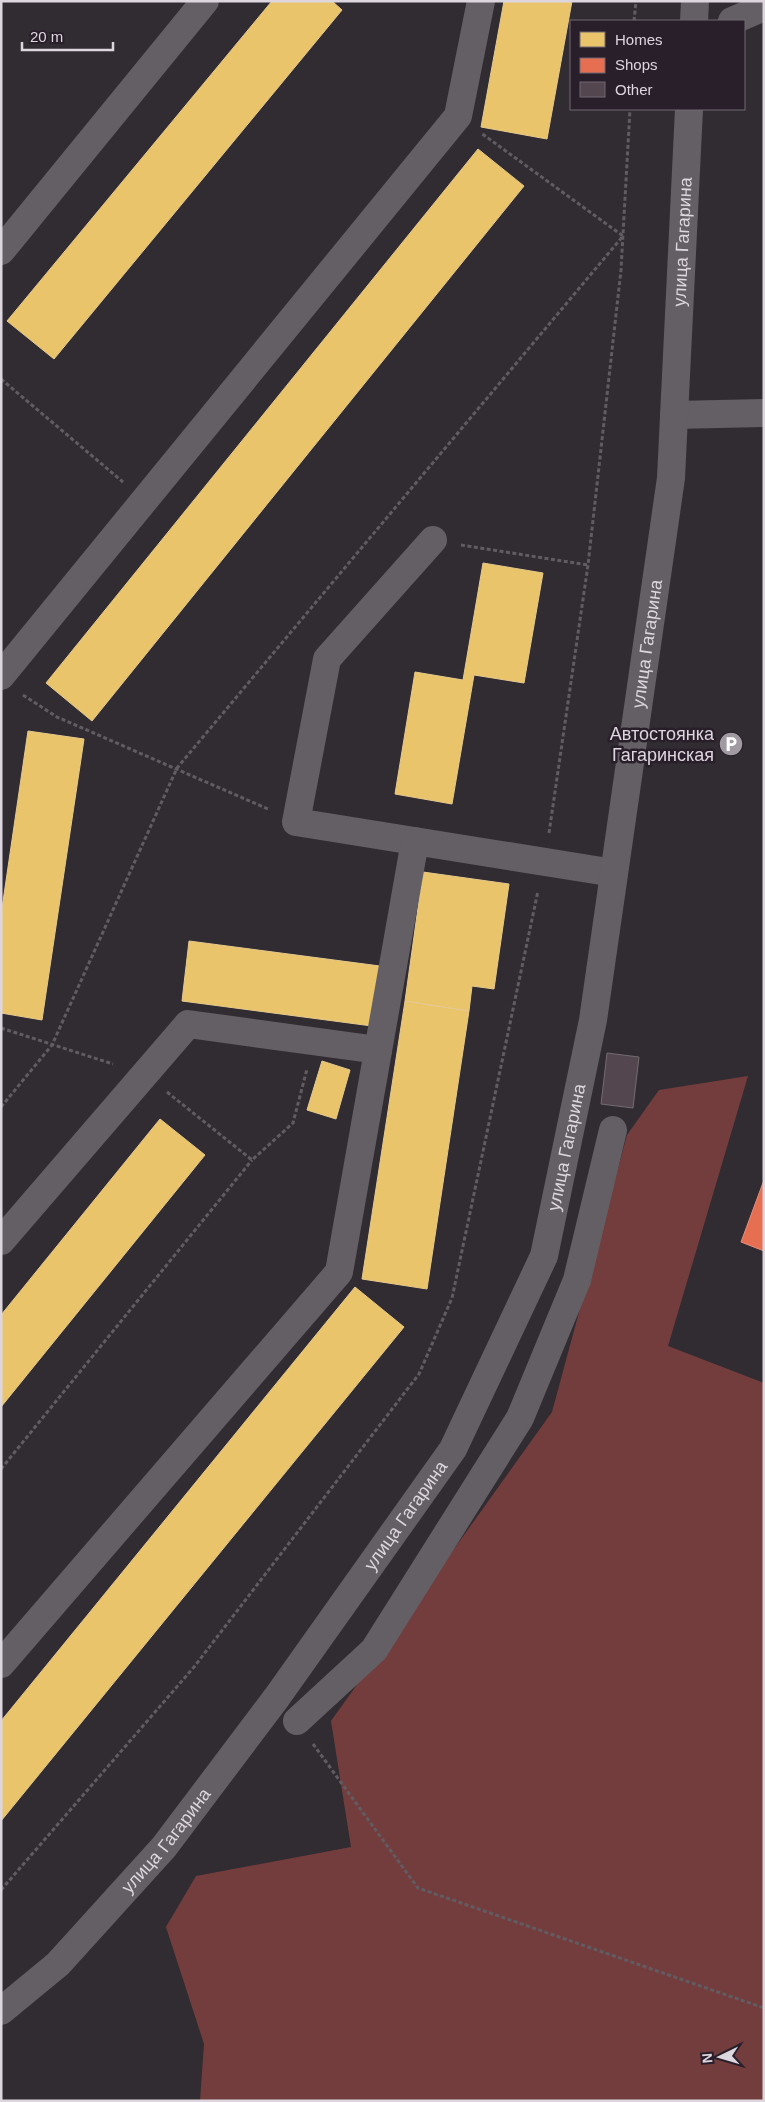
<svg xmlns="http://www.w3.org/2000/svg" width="765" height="2102" font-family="Helvetica,sans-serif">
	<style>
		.forest { fill: #743d3d }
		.homes { fill: #e9c46a; stroke: #e6c98d }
		.shops { fill: #e76f51; stroke: #e48e7c }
		.building { fill: #54464e; stroke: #726c70 }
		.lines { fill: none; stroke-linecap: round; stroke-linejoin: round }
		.path { stroke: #615c62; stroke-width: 3; stroke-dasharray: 4 2.5; stroke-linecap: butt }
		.minor { stroke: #635f64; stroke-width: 28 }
		.labels { text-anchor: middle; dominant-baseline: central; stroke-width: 5; stroke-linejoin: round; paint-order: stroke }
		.street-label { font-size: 18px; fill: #ded6df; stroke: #291f2b }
		.poi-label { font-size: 18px; fill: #ded6df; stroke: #291f2b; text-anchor: end }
	</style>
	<rect width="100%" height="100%" fill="#312c32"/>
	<path class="forest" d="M 748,1076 L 668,1346 L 764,1383 L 764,2101 L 200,2101 L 204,2044 L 166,1927 L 196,1876 L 351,1847 L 331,1721 L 552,1412 L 627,1135 L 659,1090 Z"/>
	<path class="homes" d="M 272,1 L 332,1 L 342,10 L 54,359 L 7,321 Z
		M 504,1 L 572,1 L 547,139 L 481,127 Z
		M 478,149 L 524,186 L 92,721 L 46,683 Z
		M 483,563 L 543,573 L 524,683 L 474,675 L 452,804 L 395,794 L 415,672 L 463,680 Z
		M 28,731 L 84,739 L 42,1020 L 1,1013 L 1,915 Z
		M 423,872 L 509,884 L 494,989 L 472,986 L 469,1011 L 405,1001 Z
		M 189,941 L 380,966 L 372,1026 L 182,1001 Z
		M 405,1001 L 469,1011 L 427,1289 L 362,1279 Z
		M 322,1061 L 350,1070 L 336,1119 L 307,1110 Z
		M 160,1119 L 205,1155 L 1,1407 L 1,1315 Z
		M 355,1287 L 404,1327 L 1,1821 L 1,1721 Z"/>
	<path class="shops" d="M 764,1180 L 764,1251 L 741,1242 Z"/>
	<path class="building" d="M 607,1053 L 639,1057 L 633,1108 L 601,1104 Z"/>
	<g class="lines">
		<path class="path" d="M 634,21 L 636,1
			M 1,379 L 123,482
			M 461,545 L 588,565
			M 23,695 L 57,717 L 268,809
			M 549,833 L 588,565 L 621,270 L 630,109
			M 1,1028 L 113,1064
			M 167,1092 L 252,1160 L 293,1123 L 307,1069
			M 1,1107 L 52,1045 L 177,768 L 623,236 L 481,133
			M 1,1469 L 252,1160
			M 313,1744 L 418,1888 L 764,2008
			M 1,1890 L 194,1667 L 419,1374 L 452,1298 L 538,891"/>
		<g class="minor">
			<path d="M 694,21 L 695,1"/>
			<path d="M 732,21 L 764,7"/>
			<path d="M 1,251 L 205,1"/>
			<path d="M 674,415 L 764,413"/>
			<path d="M 433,540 L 327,659 L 296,822 L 614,873"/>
			<path d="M 1,676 L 458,116 L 481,1"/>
			<path d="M 1,1241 L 188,1024 L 378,1050"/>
			<path d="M 1,1664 L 339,1272 L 415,841"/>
			<path d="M 297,1721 L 374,1650 L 520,1418 L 577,1280 L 613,1130"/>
			<path id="s1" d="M 1,2011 L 58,1964 L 164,1847 L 277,1697 L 453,1449 L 544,1256 L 593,1020 L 671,478 L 689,109"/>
		</g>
	</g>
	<defs>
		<g id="parking-disc" transform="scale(1.25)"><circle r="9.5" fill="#a19aa2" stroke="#291f2b"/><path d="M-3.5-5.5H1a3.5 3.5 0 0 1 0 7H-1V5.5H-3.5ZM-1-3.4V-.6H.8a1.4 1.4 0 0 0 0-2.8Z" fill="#fff"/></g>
	</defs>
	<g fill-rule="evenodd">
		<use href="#parking-disc" x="731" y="744"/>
	</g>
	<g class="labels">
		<g class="street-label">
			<text stroke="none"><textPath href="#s1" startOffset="1962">улица Гагарина</textPath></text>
			<text stroke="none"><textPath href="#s1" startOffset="1558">улица Гагарина</textPath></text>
			<text stroke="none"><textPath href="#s1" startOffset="1048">улица Гагарина</textPath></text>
			<text stroke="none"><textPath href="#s1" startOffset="642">улица Гагарина</textPath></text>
			<text stroke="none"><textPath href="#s1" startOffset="238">улица Гагарина</textPath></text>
		</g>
		<g class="poi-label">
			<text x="714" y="734">Автостоянка<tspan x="714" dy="21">Гагаринская</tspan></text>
		</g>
	</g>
	<rect width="765" height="2102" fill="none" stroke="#ded6df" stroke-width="5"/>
	<rect x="570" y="20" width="175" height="90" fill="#291f2b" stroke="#716873"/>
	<rect x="580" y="32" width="25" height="15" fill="#e9c46a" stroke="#716873"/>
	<text x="615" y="45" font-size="15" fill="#ded6df">Homes</text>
	<rect x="580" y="58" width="25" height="15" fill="#e76f51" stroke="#716873"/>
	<text x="615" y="70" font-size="15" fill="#ded6df">Shops</text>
	<rect x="580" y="82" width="25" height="15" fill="#54464e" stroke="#716873"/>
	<text x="615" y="95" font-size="15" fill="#ded6df">Other</text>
	<g transform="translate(720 2057) rotate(265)" stroke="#291f2b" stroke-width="4" paint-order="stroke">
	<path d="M0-4L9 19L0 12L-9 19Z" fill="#ded6df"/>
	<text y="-8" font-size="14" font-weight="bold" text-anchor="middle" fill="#ded6df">N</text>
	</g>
	<path d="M22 42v8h91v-8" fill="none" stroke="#ded6df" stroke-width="2.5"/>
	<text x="30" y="42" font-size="15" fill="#ded6df" stroke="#291f2b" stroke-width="4" paint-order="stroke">20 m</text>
</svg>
